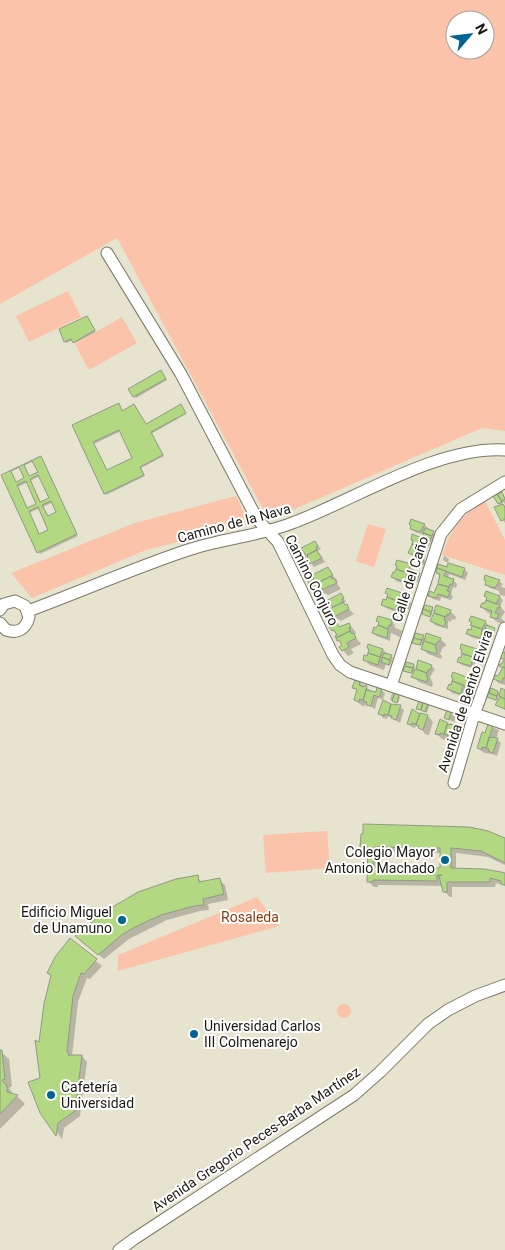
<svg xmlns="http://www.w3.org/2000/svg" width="505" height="1250" font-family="Roboto,sans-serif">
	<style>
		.green { fill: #fbc3a9; fill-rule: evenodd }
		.shadow { fill: #0003; fill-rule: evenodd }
		.building { fill: #b2d882; stroke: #919a88; fill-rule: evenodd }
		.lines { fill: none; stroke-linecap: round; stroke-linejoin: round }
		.minor-casing { stroke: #7b7966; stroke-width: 13 }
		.minor { stroke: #fff; stroke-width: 11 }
		.poi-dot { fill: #006593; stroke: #fff; stroke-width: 2 }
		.labels { text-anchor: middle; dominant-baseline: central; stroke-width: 4; stroke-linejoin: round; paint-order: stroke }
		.street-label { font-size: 14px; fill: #1b1a12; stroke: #fff }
		.poi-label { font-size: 14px; fill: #1b1a12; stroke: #fff; text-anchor: end }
		.park-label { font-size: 14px; fill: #8a3b0d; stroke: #fff }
	</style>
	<rect width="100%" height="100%" fill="#e6e3ce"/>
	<path class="green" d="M 0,0 L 505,0 L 505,431 L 482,428 L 269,520 L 117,238 L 0,304 ZM 455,20 L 485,20 L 485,50 L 455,50 Z
		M 68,291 L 81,317 L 29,342 L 16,316 Z
		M 122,317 L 137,343 L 89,370 L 75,344 Z
		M 236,496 L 249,524 L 146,550 L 32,598 L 11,573 L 135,523 Z
		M 485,501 L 505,540 L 505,575 L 442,555 C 453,526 460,517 485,501 Z
		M 368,524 L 386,529 L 374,567 L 356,561 Z
		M 327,831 L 330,868 L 266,873 L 263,835 Z
		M 257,897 L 279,926 L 118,971 L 118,955 Z
		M337 1011a7 7 0 1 1 14 0a7 7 0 1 1-14 0Z"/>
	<path class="shadow" d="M 88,319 L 96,332 L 75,343 L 73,340 L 66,343 L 65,341 Z
		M 161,371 L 167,380 L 136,398 L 134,397 L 130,389 Z
		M 182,407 L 186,414 L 151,434 L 164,456 L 141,468 L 145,476 L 106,495 L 73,426 L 146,425 ZM 121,431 L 134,459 L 107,471 L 94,444 Z
		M 42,459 L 78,536 L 40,554 L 16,483 L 39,472 ZM 40,476 L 51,498 L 41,503 L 30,481 ZM 28,482 L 38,504 L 28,509 L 18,487 ZM 53,502 L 58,513 L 48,517 L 43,507 ZM 40,508 L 50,530 L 39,535 L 29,513 Z
		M 502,493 L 505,498 L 505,523 L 496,508 L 505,505 L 504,502 L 500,505 L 495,497 Z
		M 424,525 L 428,528 L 427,530 L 435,534 L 433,538 L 435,541 L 434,543 L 431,542 L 426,552 L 424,560 L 427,563 L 426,566 L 420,564 L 416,560 L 417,558 L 409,553 L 414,541 L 412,539 L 423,539 L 425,535 L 415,532 L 411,528 Z
		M 315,542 L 321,549 L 318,551 L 325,562 L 314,567 L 304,553 Z
		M 301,554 L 307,562 L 301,565 L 296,557 Z
		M 444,556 L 449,559 L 448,563 L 443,560 Z
		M 397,561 L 410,566 L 414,569 L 413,572 L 420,575 L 418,582 L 409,579 L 408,585 L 396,581 L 392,577 L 396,574 L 398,567 Z
		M 439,566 L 464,569 L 468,573 L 465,580 L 449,574 L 448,578 L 453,580 L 457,584 L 456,588 L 453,587 L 451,594 L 453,597 L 451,600 L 441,597 L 440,601 L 433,599 L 429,595 L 434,594 L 440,581 L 440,576 L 437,573 Z
		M 327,569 L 338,581 L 336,582 L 341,589 L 328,595 L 325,593 L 319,596 L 313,591 Z
		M 499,581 L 503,584 L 501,587 L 505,588 L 505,596 L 500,595 L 499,591 L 490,588 L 486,584 Z
		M 487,592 L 500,597 L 503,600 L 500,606 L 505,612 L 501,618 L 504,621 L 503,624 L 497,622 L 491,616 L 492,614 L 488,613 L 482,607 L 485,605 L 488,598 Z
		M 387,593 L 401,594 L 405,597 L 404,600 L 411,603 L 409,610 L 400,607 L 399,613 L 386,608 L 383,605 L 386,602 L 389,595 Z
		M 341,594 L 346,602 L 344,603 L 346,606 L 354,614 L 341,621 L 338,619 L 331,622 L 326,617 L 322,609 L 331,610 L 335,607 L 330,600 Z
		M 432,608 L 435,612 L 450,611 L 456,617 L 455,620 L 452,619 L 451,622 L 448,621 L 448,629 L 435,625 L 432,621 L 436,613 L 433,611 L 431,617 L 425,615 Z
		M 378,621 L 392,621 L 395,625 L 394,627 L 402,631 L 400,637 L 391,633 L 390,641 L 377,636 L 373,633 L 377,630 L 380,623 Z
		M 485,622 L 495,630 L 493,638 L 485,634 L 484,641 L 471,637 L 467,633 L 471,631 L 473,626 Z
		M 337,624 L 340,628 L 348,624 L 354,630 L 356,633 L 353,634 L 361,644 L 351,649 L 354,653 L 348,656 L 343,650 L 344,646 L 333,630 Z
		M 423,637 L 425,639 L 440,639 L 446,644 L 445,647 L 443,647 L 440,654 L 442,656 L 441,659 L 428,654 L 422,649 L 423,646 L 415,644 Z
		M 369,645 L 383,650 L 391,656 L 393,658 L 390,666 L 386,664 L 384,670 L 370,665 L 364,660 L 368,657 L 370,650 Z
		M 505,649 L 505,685 L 498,683 L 495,679 L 499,678 L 503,669 L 500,666 L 505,660 L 502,657 Z
		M 476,650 L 486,658 L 483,666 L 475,661 L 475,669 L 462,665 L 458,661 L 462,659 L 463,654 Z
		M 407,663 L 414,665 L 415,667 L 414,670 L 421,672 L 417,669 L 431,666 L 435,669 L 430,677 L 433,684 L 432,687 L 419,682 L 413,677 L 414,674 L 406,672 L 405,670 Z
		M 454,679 L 468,679 L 481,691 L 480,694 L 475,692 L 474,693 L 466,689 L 465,697 L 452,693 L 448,689 L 452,687 Z
		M 359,682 L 373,692 L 376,693 L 381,690 L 385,693 L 383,700 L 378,698 L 375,709 L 365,704 L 364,707 L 361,705 L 355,700 L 358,691 L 354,687 Z
		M 505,691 L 505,710 L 497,705 L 501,697 L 499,695 L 497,701 L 489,697 L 498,692 L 501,695 Z
		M 392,693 L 400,697 L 398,703 L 390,700 Z
		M 428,705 L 429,706 L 427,713 L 418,709 Z
		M 391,706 L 400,707 L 404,710 L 400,723 L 388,716 L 387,719 L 383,718 L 380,714 Z
		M 447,712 L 457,716 L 454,722 L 445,718 Z
		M 421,715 L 428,716 L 433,722 L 429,735 L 425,734 L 420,727 L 416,726 L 415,728 L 412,727 L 408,723 Z
		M 449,725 L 456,726 L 459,730 L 455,742 L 446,738 L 445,740 L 442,739 L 436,733 Z
		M 489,726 L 499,730 L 496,739 L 501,743 L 497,756 L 492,754 L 484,753 L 478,748 L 486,734 Z
		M 505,840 L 505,865 L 488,857 L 456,853 L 456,869 L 505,875 L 505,886 L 496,883 L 495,887 L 452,887 L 452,897 L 450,897 L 444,891 L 443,886 L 378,885 L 378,887 L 374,887 L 368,881 L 370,852 L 367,852 L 361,846 ZM 379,852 L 441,853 L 441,869 L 379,868 Z
		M 197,877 L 203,883 L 219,880 L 225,885 L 228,900 L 208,904 L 209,910 L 200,911 L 167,920 L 129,939 L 104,959 L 82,942 Z
		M 70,940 L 102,966 L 90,979 L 87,978 L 78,1002 L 72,1056 L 82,1056 L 87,1062 L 80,1116 L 64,1128 L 62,1139 L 41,1112 L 40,1043 Z
		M 0,1051 L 9,1059 L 12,1086 L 9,1088 L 14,1095 L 17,1096 L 25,1104 L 0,1129 Z"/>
	<path class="building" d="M 87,316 L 95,330 L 73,343 L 71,339 L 64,342 L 59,329 Z
		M 161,370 L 166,379 L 133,397 L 128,389 Z
		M 119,403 L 122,411 L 134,404 L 146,424 L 181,404 L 186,413 L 151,432 L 163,455 L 140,467 L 144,475 L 104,494 L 72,425 ZM 119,430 L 132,458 L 107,470 L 93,442 Z
		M 41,456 L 77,534 L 37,553 L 1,475 ZM 32,461 L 38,472 L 29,476 L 24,465 ZM 19,467 L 24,478 L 16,482 L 11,471 ZM 38,475 L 49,498 L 40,502 L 30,479 ZM 26,481 L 36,504 L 27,508 L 17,485 ZM 51,501 L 56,512 L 48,516 L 42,505 ZM 38,507 L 48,530 L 39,534 L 29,511 Z
		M 502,492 L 505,499 L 502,501 L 497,494 Z
		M 497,494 L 502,502 L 498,504 L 493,496 Z
		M 503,504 L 505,508 L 505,519 L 501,521 L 494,507 Z
		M 411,519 L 425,524 L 420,532 L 410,529 L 411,525 L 409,524 Z
		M 425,528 L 434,531 L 432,536 L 423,533 Z
		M 424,533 L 432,536 L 430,540 L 427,539 L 422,548 L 412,544 L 413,540 L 411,540 L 412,534 L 422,538 Z
		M 315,541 L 318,546 L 316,547 L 317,550 L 306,556 L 301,548 Z
		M 412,544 L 422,548 L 421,558 L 424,559 L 423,563 L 415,560 L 416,556 L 408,553 Z
		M 316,550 L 322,558 L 310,564 L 307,555 Z
		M 305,556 L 306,560 L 299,564 L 297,560 Z
		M 397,560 L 411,564 L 407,573 L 396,569 L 397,566 L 395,565 Z
		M 448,563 L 465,568 L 462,577 L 437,568 L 438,564 L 447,567 Z
		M 328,567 L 333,575 L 310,587 L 308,582 L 314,579 L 312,575 Z
		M 437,568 L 446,571 L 444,576 L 454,579 L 452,585 L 450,584 L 449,587 L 438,584 L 440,574 L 436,573 Z
		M 396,569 L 407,573 L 405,582 L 391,577 L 393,572 L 395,572 Z
		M 411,570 L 420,573 L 418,577 L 410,574 Z
		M 410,574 L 418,577 L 417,581 L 408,578 Z
		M 485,575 L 500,580 L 495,588 L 485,585 L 486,581 L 484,580 Z
		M 331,576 L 332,579 L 334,578 L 337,583 L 321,590 L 320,588 L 312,591 L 310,587 Z
		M 438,584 L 449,587 L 447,591 L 450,592 L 448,597 L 438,594 L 436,598 L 428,596 L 430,591 L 434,593 Z
		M 387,588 L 402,593 L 397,601 L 387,597 L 388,594 L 385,593 Z
		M 486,591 L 500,596 L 496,604 L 486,600 L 487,597 L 484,596 Z
		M 341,593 L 344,598 L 342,599 L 343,602 L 333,607 L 328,600 Z
		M 387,597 L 397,601 L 396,610 L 381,605 L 383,599 L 386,600 Z
		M 402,598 L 410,601 L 409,605 L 400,602 Z
		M 486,600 L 500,605 L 500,608 L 498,607 L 495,613 L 499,614 L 497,619 L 490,617 L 492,611 L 480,607 L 482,603 L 485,603 Z
		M 343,602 L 345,605 L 347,604 L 349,609 L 334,617 L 332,614 L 325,617 L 322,613 Z
		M 400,602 L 409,605 L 407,609 L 399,606 Z
		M 329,605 L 331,609 L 322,613 L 321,609 Z
		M 425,605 L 433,607 L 431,612 L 423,609 Z
		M 436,605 L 451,610 L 449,615 L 447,614 L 446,617 L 434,613 Z
		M 423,609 L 431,612 L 430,617 L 422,614 Z
		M 434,613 L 445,617 L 444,620 L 446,621 L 444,627 L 430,621 Z
		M 378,616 L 392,620 L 391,626 L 389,625 L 388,629 L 378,625 L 379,622 L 376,621 Z
		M 471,616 L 486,621 L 482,629 L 470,625 L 472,622 L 469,621 Z
		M 337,623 L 339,627 L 349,623 L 351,627 L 349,628 L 350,631 L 336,638 L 335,636 L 337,635 L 334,630 L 332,631 L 329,627 Z
		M 378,625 L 388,629 L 387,638 L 372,633 L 374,627 L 376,628 Z
		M 486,625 L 495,628 L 493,633 L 485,630 Z
		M 472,626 L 482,629 L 481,638 L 466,634 L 468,629 L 471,630 Z
		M 485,630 L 493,633 L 491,637 L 483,634 Z
		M 350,631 L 352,634 L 354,633 L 356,638 L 347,643 L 349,647 L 342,651 L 339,647 L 342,645 L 339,640 L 337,641 L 336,638 Z
		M 415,633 L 424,635 L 422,640 L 414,638 Z
		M 426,633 L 441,638 L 439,642 L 437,642 L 436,645 L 424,641 Z
		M 414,638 L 422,640 L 420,645 L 412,643 Z
		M 424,641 L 436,645 L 435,648 L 437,649 L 436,654 L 421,649 Z
		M 368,644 L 383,649 L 380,657 L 368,653 L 369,649 L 367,648 Z
		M 461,644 L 477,649 L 473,657 L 461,653 L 462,650 L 460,649 Z
		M 502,652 L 505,653 L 505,668 L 499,666 L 500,664 L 502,664 L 504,659 L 500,658 Z
		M 368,653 L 380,657 L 378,665 L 363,660 L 364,655 L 367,656 Z
		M 384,653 L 392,655 L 390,660 L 382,657 Z
		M 477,653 L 485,656 L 483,661 L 475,658 Z
		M 462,654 L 473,657 L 471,666 L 457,662 L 459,657 L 461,658 Z
		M 382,657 L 390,660 L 389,665 L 381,662 Z
		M 418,660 L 432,665 L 430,670 L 428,670 L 427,673 L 416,669 Z
		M 406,662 L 414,664 L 413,668 L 405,666 Z
		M 405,666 L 413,668 L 411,673 L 403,671 Z
		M 503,667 L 505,668 L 505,678 L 503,678 L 502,682 L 493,679 L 495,675 L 498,676 Z
		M 415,669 L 427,673 L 426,676 L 428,677 L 427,682 L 411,677 Z
		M 453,672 L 469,678 L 468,681 L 476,684 L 474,689 L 452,681 L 453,678 L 451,677 Z
		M 355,680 L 360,681 L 359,685 L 364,687 L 365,685 L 367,686 L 363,700 L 359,699 L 359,702 L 354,700 L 357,689 L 352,688 Z
		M 452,681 L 463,685 L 461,694 L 447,689 L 449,684 L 451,685 Z
		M 466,686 L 474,689 L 473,693 L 464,690 Z
		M 377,687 L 382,689 L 379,697 L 374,695 L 371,706 L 366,705 L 367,702 L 363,701 L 366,690 L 376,692 Z
		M 491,688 L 498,691 L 497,696 L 489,693 Z
		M 501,688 L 505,690 L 505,699 L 499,696 Z
		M 395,693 L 399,695 L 397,703 L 392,701 Z
		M 489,693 L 497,696 L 496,700 L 487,697 Z
		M 500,697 L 505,699 L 505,709 L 495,705 Z
		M 383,700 L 391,704 L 388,715 L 384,714 L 384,716 L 378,714 Z
		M 419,701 L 423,702 L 421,710 L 416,709 Z
		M 423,702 L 428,704 L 425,712 L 421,710 Z
		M 391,704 L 401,705 L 396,720 L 391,718 L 392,716 L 388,715 Z
		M 412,709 L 420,714 L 416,724 L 412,723 L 412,725 L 407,724 Z
		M 447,710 L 451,712 L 449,720 L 444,718 Z
		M 420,713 L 428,715 L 423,730 L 418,728 L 419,726 L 416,725 Z
		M 440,719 L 448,723 L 444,734 L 440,733 L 440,735 L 435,734 Z
		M 447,724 L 456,725 L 452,740 L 447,738 L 448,735 L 444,734 Z
		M 488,724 L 493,726 L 486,748 L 482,747 L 482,750 L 477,748 L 482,732 L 485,733 Z
		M 489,737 L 498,738 L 493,753 L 488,751 L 489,749 L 486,748 Z
		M 363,824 L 469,827 L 488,831 L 500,836 L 505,838 L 505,863 L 481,851 L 451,848 L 451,868 L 484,869 L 501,872 L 505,873 L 505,885 L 501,884 L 501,881 L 490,878 L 490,882 L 447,882 L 447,892 L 443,892 L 439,876 L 442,875 L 437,875 L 437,881 L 373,880 L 373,882 L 367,882 L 368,847 L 360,847 L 361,834 L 363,834 ZM 374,847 L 440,848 L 440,868 L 373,867 Z
		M 198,875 L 199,882 L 220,878 L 224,894 L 203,899 L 204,905 L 194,906 L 161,915 L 137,926 L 123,934 L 98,955 L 75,936 L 104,912 L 138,892 L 176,879 Z
		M 70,938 L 97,959 L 84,974 L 81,973 L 73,996 L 67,1051 L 69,1056 L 71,1055 L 82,1055 L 75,1111 L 58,1123 L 56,1136 L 40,1113 L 28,1082 L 40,1078 L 35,1040 L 39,1042 L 44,1004 L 51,975 L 47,973 L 55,957 Z
		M 0,1050 L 2,1050 L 5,1079 L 2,1080 L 7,1086 L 7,1092 L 18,1095 L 0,1114 Z"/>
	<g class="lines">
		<g class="minor-casing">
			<path id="minor" d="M 107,253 L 181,374 L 257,519 L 278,542 L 333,655 L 340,665 L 350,672 L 505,724
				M 0,610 L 4,604 L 15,601 L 25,606 L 29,617 C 26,629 18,634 6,630 L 0,623
				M 28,611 C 82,591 134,568 188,550 C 223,538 261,536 295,522 C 358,498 438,446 505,450
				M 391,686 L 441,534 L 461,509 L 505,482
				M 454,783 L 474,715 L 505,628
				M 119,1250 L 134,1239 L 354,1095 L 380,1072 L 428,1024 L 448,1010 L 475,996 L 505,985"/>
		</g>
		<use href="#minor" class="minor"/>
	</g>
	<g class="poi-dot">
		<circle cx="445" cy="860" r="5"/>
		<circle cx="122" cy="920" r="5"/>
		<circle cx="194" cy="1034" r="5"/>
		<circle cx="51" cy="1095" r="5"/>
	</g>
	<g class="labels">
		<g class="street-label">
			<text transform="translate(234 523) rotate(-15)">Camino de la Nava</text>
			<text transform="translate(410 579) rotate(-72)">Calle del Caño</text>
			<text transform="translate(312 580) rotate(63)">Camino Conjuro</text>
			<text transform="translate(465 701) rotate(-72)">Avenida de Benito Elvira</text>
			<text transform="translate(256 1139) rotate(-34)">Avenida Gregorio Peces-Barba Martínez</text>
		</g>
		<g class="poi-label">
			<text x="435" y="852">Colegio Mayor<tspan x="435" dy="16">Antonio Machado</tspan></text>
			<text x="112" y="912">Edificio Miguel<tspan x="112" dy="16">de Unamuno</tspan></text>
			<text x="204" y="1026" text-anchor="start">Universidad Carlos<tspan x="204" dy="16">III Colmenarejo</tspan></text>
			<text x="61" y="1087" text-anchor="start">Cafetería<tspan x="61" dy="16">Universidad</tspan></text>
		</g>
		<g class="park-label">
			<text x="250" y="917">Rosaleda</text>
		</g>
	</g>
	<g transform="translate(470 35) rotate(62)"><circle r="24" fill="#ffffff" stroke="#a4a3a0"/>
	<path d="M0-4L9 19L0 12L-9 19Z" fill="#006593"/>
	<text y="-8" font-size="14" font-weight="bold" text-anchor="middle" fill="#1b1a12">N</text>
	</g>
</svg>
